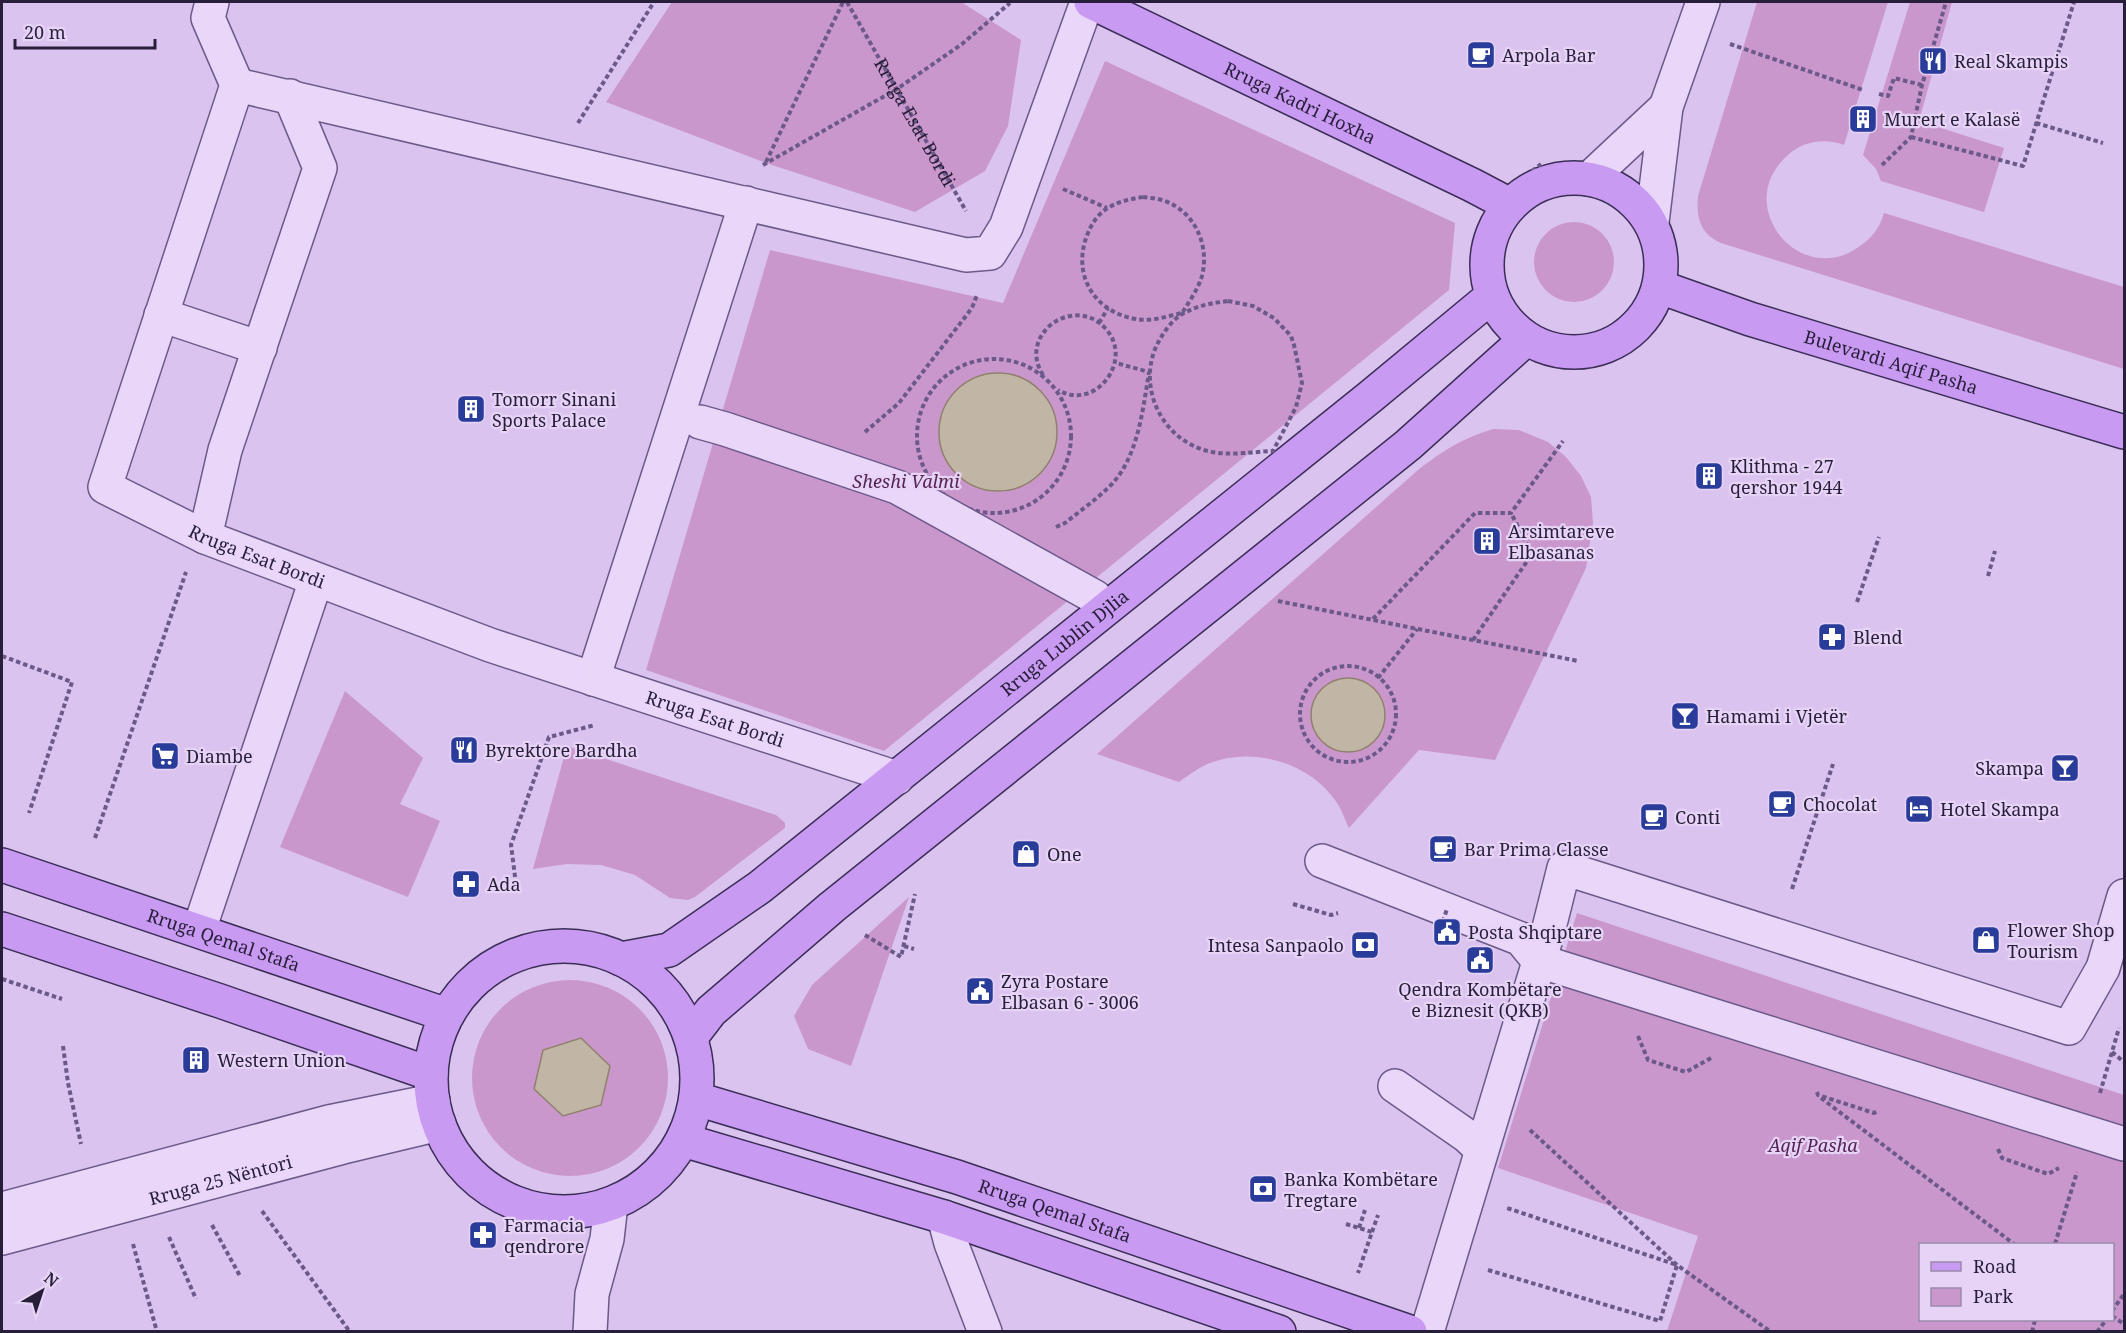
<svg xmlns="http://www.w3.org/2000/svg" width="2126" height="1333" font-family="'Noto Serif',serif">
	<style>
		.green { fill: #ca97cd; fill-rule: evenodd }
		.water { fill: #c1b5a5; stroke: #90816c; stroke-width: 1.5 }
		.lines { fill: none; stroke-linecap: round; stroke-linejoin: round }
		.minor-casing { stroke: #6b5a89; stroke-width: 36 }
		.major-casing { stroke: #3a2e57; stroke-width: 36 }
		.path { stroke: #6b5a89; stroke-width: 4; stroke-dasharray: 4.5 3; stroke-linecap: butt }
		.minor { stroke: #e9d6f9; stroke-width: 33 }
		.major { stroke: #c99af2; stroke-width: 33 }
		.path-bridge { stroke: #6b5a89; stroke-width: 4; stroke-dasharray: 4.5 3; stroke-linecap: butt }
		.labels { text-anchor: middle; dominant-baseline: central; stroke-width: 4.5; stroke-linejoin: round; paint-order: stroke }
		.poi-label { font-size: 18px; fill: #271e39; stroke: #e6d3f6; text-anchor: start }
		.street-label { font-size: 18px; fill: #271e39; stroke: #e6d3f6 }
		.park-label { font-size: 18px; font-style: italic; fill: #552451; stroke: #e6d3f6 }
	</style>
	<rect width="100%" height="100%" fill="#dbc3ef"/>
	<path class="green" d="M 672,2 L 961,2 L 1021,40 L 1008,126 L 985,171 L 915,212 L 766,163 L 606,102 Z
		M 1757,2 L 1888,2 L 1844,145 C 1825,138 1803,141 1788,155 C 1730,206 1802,290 1860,246 C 1872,238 1880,227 1884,213 L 2124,287 L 2124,369 L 1721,243 C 1700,234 1696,217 1698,196 Z
		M 1910,2 L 1952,2 L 1919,121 L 2004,148 L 1984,212 L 1881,181 L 1876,169 L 1863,155 Z
		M 1105,61 L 1455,223 L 1449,290 L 884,751 L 646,670 L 770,250 L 1003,303 Z
		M1534 262a40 40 0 1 1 80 0a40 40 0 1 1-80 0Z
		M 1493,429 L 1519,430 L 1548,442 L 1566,457 L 1581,476 L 1591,497 L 1593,523 L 1586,568 L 1495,760 L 1419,750 L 1349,828 C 1345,820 1342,810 1337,803 C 1311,763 1254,746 1210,763 C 1199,767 1189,775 1179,782 L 1097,754 L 1418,470 C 1444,450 1461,439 1493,429 Z
		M 345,691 L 423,758 L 400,804 L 440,821 L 408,897 L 280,847 Z
		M 567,746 L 776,815 L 785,823 L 785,828 L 695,897 L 688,900 L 670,898 L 635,875 L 601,865 L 567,864 L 533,869 Z
		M 909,897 L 851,1066 L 808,1049 L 794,1016 L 812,985 Z
		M 1577,913 L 2124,1095 L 2124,1331 L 1667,1331 L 1698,1236 L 1498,1168 ZM 1920,1244 L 2112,1244 L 2112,1320 L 1920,1320 Z
		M472 1078a98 98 0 1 1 196 0a98 98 0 1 1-196 0Z"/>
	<path class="water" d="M939 432a59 59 0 1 1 118 0a59 59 0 1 1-118 0Z
		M1311 715a37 37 0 1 1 74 0a37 37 0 1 1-74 0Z
		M 581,1038 L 610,1066 L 601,1105 L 563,1116 L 534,1089 L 543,1050 Z"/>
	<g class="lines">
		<g class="minor-casing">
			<g id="minor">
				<path id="s2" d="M 212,2 L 208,18 L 237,85 L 105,487 L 205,537 L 490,645 L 897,778"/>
				<path d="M 237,85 L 966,255 L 990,253 L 1006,227 L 1087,2"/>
				<path d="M 1589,179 L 1666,107"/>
				<path d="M 1652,222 L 1666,107 L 1703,2"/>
				<path d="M 161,315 L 260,348"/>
				<path d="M 700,422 L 725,429 L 897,487 L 1095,597"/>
				<path d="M 205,537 L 225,450 L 320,168 L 290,96"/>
				<path d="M 593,679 L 746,203"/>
				<path d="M 1322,861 L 1521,939 L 1539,961 L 2124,1144"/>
				<path d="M 199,930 L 316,580"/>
				<path d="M 1395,1086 L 1467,1136 L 1481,1149"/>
				<path d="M 2,1209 L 329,1122 L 433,1101"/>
				<path d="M 944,1217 L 951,1243 L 985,1332"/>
				<path id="s3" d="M 2,1238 L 343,1147 L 439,1124"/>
				<path d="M 590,1332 L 592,1294 L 607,1239 L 611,1204"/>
				<path d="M 1427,1332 L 1548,932 L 1564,868 L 2069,1028 L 2103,968 L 2124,896"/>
			</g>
		</g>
		<g class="major-casing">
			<g id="major">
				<path id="s4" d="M 1091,2 L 1472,185 L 1510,205"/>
				<circle cx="1574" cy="265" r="87"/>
				<path id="s5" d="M 1660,287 L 1750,319 L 2124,432"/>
				<path id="s6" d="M 2,865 L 447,1015"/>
				<path d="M 2,929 L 220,1001 L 431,1074"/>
				<circle cx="564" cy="1079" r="133"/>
				<path id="s7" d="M 621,959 L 669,950 L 760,887 L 1370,397 L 1492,296"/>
				<path d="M 691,1037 L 711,1011 L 832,907 L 1408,445 L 1526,339"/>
				<path id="s8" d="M 697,1099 L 957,1177 L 1410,1332"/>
				<path d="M 683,1140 L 944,1217 L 1279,1332"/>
			</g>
		</g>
		<g class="path">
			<path id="s1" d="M 847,2 L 966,211"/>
			<path d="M 1730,44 L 1863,90"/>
			<path d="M 1879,94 L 1888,96 L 1894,78 L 1922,85"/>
			<path d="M 578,123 L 654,2"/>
			<path d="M 2036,123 L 2103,143"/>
			<path d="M 1911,137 L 2023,166 L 2074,2"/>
			<path d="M 766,162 L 843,2"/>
			<path d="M 763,165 L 897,89 L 962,44 L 1010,3"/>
			<path d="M 1882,165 L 1911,137 L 1922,85 L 1946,2"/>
			<path d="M 1532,171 L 1541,164"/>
			<path d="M 1063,189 L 1107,208"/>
			<path d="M 1143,197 C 1149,198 1156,198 1162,200 C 1194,210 1210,244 1202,276 C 1198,289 1189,302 1182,313 C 1168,316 1151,322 1136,319 C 1093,312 1071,273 1088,233 C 1092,223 1099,213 1108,208 C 1119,201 1131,199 1143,197 Z"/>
			<path d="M 1228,301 L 1253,306 L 1274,318 L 1291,336 L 1294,345 L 1302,383 L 1296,407 L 1273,451 C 1248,452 1219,458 1196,447 C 1155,429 1137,378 1160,339 C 1166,329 1174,318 1184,313 C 1199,305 1213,303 1228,301 Z"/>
			<path d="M 1099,323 L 1108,308"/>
			<circle cx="994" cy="436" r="77"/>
			<path d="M 1043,375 C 1017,335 1073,294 1105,328 C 1135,359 1096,412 1058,390"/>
			<path d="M 865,432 L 899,403 L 972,308 L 977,295"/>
			<path d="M 1056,527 L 1065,523 C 1080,511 1097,499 1111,485 C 1138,457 1143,409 1149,372 L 1116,363"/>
			<path d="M 1988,576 L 1995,551"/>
			<path d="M 1278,601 L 1578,661"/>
			<path d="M 1857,602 L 1879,537"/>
			<path d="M 1373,619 L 1475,513 L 1511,513 L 1563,441"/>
			<path d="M 1473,640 L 1532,554 L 1511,513"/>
			<path d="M 2,656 L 72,682 L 29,813"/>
			<circle cx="1348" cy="714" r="48"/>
			<path d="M 1378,678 L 1417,629"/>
			<path d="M 95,838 L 186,572"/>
			<path d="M 1792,889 L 1833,764"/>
			<path d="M 517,892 L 511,845 L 549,737 L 595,725"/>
			<path d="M 1293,904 L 1331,915 L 1338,913"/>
			<path d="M 865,935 L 901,957 L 915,894"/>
			<path d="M 904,946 L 914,949"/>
			<path d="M 2,979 L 62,999"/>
			<path d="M 1638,1036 L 1648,1060 L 1686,1072 L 1711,1058"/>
			<path d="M 63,1046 L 68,1083 L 81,1144"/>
			<path d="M 2112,1052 L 2124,1062"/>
			<path d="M 1817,1092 L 1818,1095 L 1874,1113 L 1878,1111"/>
			<path d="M 2100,1093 L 2119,1028"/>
			<path d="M 1821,1098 L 2014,1244"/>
			<path d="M 1530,1130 L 1677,1265 L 1771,1332"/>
			<path d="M 1998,1149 L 2002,1158 L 2048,1174 L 2059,1168"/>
			<path d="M 262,1211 L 350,1332"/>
			<path d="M 1346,1224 L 1372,1232 L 1358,1273"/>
			<path d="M 212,1225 L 240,1276"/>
			<path d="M 1359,1228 L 1365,1210"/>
			<path d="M 1372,1232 L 1378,1215"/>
			<path d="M 169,1237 L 196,1299"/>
			<path d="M 133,1244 L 157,1332"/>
			<path d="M 2055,1244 L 2077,1172"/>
			<path d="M 1488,1270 L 1660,1321 L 1677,1265 L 1507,1208"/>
			<path d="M 2112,1311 L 2124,1294"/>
			<path d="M 2112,1316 L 2124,1324"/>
			<path d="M 2032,1332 L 2035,1320"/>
			<path d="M 2097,1332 L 2106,1320"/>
		</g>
		<use href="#minor" class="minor"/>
		<use href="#major" class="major"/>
		<path class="path-bridge" d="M 1438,936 L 1447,909"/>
	</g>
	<defs>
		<g id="cafe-square" transform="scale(1.5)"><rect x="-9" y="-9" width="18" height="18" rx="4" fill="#293c99" stroke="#e6d3f6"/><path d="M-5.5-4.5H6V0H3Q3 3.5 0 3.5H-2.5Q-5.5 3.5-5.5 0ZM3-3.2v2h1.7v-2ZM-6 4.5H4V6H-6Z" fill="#fff"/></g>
		<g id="restaurant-square" transform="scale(1.5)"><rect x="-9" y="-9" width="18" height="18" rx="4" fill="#293c99" stroke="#e6d3f6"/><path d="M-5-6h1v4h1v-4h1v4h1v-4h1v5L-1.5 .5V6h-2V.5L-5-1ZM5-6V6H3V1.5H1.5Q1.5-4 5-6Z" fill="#fff"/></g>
		<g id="building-square" transform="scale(1.5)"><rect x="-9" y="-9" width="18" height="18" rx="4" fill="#293c99" stroke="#e6d3f6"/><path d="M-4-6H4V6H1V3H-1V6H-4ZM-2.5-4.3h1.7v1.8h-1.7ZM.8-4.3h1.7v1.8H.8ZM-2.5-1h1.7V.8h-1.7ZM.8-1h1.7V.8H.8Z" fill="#fff"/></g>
		<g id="pharmacy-square" transform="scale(1.5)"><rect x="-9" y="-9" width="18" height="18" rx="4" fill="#293c99" stroke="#e6d3f6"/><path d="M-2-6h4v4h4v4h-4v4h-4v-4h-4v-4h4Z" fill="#fff"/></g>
		<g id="bar-square" transform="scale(1.5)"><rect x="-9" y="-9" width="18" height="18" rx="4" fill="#293c99" stroke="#e6d3f6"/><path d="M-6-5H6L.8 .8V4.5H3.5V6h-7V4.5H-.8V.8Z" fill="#fff"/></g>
		<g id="supermarket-square" transform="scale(1.5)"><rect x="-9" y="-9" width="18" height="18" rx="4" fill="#293c99" stroke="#e6d3f6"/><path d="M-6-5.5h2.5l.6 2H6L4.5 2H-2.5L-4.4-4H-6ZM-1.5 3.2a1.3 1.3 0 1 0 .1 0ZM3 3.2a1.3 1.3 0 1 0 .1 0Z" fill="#fff"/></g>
		<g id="hotel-square" transform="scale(1.5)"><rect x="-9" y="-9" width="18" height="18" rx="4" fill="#293c99" stroke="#e6d3f6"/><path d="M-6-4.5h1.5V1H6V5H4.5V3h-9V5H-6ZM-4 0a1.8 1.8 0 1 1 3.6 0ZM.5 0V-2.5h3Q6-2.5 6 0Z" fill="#fff"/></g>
		<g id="shop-square" transform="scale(1.5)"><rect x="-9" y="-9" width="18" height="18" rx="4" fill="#293c99" stroke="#e6d3f6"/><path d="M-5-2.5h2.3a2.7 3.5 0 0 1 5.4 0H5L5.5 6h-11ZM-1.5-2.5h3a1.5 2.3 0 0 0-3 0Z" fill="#fff"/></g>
		<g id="civic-square" transform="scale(1.5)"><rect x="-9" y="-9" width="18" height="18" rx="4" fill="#293c99" stroke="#e6d3f6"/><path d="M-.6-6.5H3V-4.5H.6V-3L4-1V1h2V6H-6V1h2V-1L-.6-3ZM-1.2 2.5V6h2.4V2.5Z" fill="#fff"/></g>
		<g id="bank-square" transform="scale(1.5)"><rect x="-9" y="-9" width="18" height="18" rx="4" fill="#293c99" stroke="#e6d3f6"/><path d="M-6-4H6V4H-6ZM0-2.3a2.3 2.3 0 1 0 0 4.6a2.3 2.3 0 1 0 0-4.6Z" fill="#fff"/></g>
	</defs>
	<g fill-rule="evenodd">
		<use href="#cafe-square" x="1481" y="55"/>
		<use href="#restaurant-square" x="1933" y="61"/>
		<use href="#building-square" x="1863" y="119"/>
		<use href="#building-square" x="471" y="409"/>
		<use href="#building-square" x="1709" y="476"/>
		<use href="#building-square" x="1487" y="541"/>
		<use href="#pharmacy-square" x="1832" y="637"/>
		<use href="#bar-square" x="1685" y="716"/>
		<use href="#restaurant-square" x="464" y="750"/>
		<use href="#supermarket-square" x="165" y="756"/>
		<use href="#bar-square" x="2065" y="768"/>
		<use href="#cafe-square" x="1782" y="804"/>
		<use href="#hotel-square" x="1919" y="809"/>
		<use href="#cafe-square" x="1654" y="817"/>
		<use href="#cafe-square" x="1443" y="849"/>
		<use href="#shop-square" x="1026" y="854"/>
		<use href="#pharmacy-square" x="466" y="884"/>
		<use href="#civic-square" x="1447" y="932"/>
		<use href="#shop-square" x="1986" y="940"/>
		<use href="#bank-square" x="1365" y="945"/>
		<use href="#civic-square" x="1480" y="960"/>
		<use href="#civic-square" x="980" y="991"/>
		<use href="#building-square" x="196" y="1060"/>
		<use href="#bank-square" x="1263" y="1189"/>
		<use href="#pharmacy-square" x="483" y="1235"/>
	</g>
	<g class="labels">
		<g class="poi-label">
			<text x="1502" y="55">Arpola Bar</text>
			<text x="1954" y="61">Real Skampis</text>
			<text x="1884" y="119">Murert e Kalasë</text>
			<text x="492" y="399">Tomorr Sinani<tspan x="492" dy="21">Sports Palace</tspan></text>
			<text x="1730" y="466">Klithma - 27<tspan x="1730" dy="21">qershor 1944</tspan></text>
			<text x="1508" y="531">Arsimtareve<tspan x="1508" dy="21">Elbasanas</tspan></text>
			<text x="1853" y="637">Blend</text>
			<text x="1706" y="716">Hamami i Vjetër</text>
			<text x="485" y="750">Byrektore Bardha</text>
			<text x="186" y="756">Diambe</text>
			<text x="2044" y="768" text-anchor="end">Skampa</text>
			<text x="1803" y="804">Chocolat</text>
			<text x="1940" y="809">Hotel Skampa</text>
			<text x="1675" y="817">Conti</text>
			<text x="1464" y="849">Bar Prima Classe</text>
			<text x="1047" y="854">One</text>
			<text x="487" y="884">Ada</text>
			<text x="2007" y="930">Flower Shop<tspan x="2007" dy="21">Tourism</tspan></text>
			<text x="1468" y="932">Posta Shqiptare</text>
			<text x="1344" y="945" text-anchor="end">Intesa Sanpaolo</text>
			<text x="1001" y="981">Zyra Postare<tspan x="1001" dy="21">Elbasan 6 - 3006</tspan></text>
			<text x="1480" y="989" text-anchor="middle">Qendra Kombëtare<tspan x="1480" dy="21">e Biznesit (QKB)</tspan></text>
			<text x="217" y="1060">Western Union</text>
			<text x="1284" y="1179">Banka Kombëtare<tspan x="1284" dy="21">Tregtare</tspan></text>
			<text x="504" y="1225">Farmacia<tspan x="504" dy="21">qendrore</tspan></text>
		</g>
		<g class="street-label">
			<text stroke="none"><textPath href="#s4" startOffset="232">Rruga Kadri Hoxha</textPath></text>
			<text stroke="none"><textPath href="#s1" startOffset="138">Rruga Esat Bordi</textPath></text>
			<text stroke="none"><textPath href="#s5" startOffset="243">Bulevardi Aqif Pasha</textPath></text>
			<text stroke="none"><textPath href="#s2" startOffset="680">Rruga Esat Bordi</textPath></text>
			<text stroke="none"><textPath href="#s7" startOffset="550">Rruga Lublin Djlia</textPath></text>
			<text stroke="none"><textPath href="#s2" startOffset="1166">Rruga Esat Bordi</textPath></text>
			<text stroke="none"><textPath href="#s6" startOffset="234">Rruga Qemal Stafa</textPath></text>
			<text stroke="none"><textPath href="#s3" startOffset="226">Rruga 25 Nëntori</textPath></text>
			<text stroke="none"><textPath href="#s8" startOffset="375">Rruga Qemal Stafa</textPath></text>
		</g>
		<g class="park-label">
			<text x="906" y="481">Sheshi Valmi</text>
			<text x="1813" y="1145">Aqif Pasha</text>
		</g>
	</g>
	<rect width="2126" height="1333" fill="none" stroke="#271e39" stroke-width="6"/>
	<rect x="1919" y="1243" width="195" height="78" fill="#e6d3f6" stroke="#9a8baa" stroke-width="1.5"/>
	<rect x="1931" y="1262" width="30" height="9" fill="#c99af2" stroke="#9a8baa" stroke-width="1.5"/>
	<text x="1973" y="1273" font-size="18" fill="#271e39">Road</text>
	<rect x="1931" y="1288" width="30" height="18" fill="#ca97cd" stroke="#9a8baa" stroke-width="1.5"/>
	<text x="1973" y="1303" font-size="18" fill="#271e39">Park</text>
	<g transform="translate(42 1291) rotate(39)" stroke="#e6d3f6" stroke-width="4.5" paint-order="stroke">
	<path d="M0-4.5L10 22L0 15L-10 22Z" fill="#271e39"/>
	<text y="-9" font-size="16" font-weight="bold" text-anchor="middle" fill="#271e39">N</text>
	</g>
	<path d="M15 39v9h140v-9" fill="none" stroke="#271e39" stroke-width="3"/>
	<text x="24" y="39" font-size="18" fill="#271e39" stroke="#e6d3f6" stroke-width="4.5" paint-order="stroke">20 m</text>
</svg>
